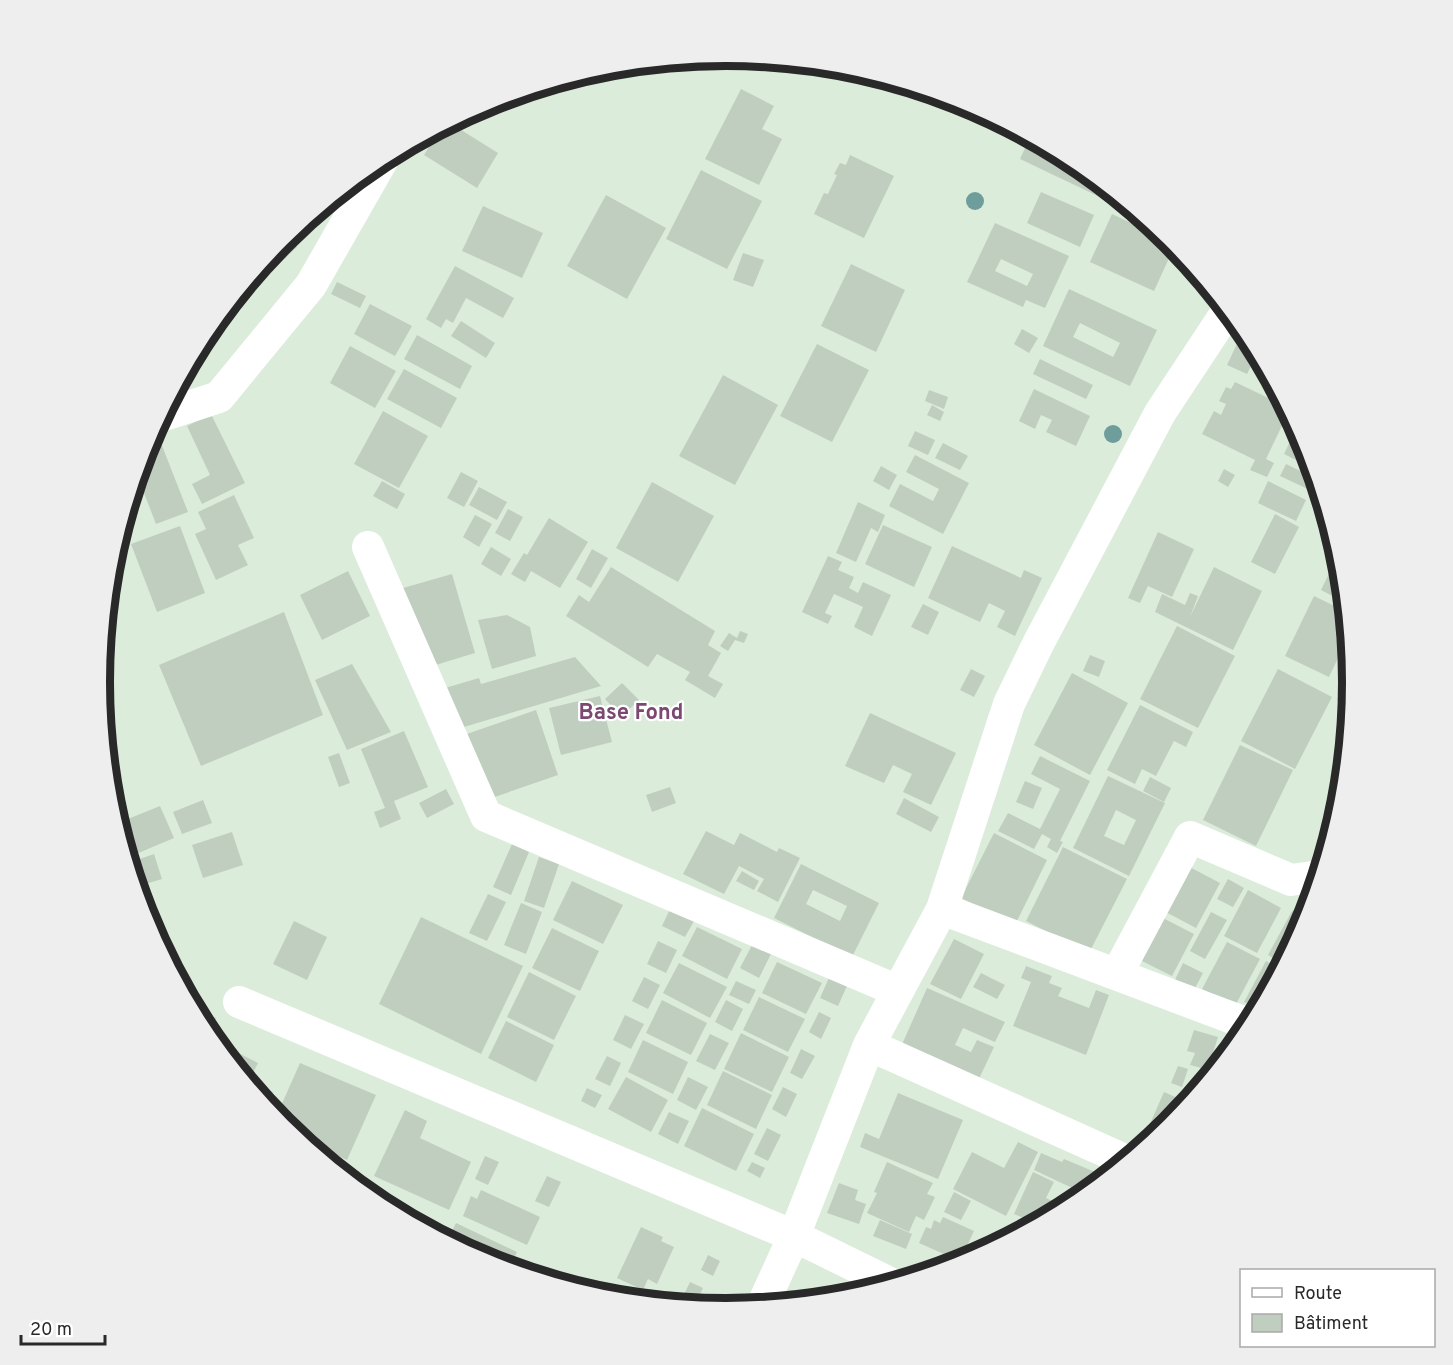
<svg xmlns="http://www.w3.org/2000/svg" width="1453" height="1365" font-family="Overpass,sans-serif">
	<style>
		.building { fill: #c0cec0; fill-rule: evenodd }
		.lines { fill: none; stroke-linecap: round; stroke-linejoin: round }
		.minor { stroke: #fff; stroke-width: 32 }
		.tree { fill: #6f9d9b }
		.labels { text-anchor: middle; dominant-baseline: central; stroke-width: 4.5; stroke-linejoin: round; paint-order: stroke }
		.quarter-label { font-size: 22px; font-weight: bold; fill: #7b4872; stroke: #fff }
		.rim { fill: none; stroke: #292929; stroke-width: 8 }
	</style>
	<rect width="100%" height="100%" fill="#dbecda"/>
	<path class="building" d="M 741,89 L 774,106 L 762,129 L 782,139 L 759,185 L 705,159 Z
		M 929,92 L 945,97 L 941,108 L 925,101 Z
		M 953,99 L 976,109 L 971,119 L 948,109 Z
		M 450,123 L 498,153 L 477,188 L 424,155 L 441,128 Z
		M 1030,137 L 1076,162 L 1109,189 L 1104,199 L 1020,159 Z
		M 850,155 L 894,176 L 864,238 L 814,214 L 824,193 L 828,194 L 837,175 L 834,174 L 840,163 L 846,165 Z
		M 701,170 L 762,201 L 727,269 L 666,239 Z
		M 1041,192 L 1094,215 L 1080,247 L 1027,223 Z
		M 339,193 L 343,196 L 315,224 L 309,218 Z
		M 606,195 L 666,228 L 627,299 L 567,266 Z
		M 483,206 L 543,233 L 522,278 L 462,251 Z
		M 1112,214 L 1172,242 L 1175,245 L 1154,291 L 1090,262 Z
		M 303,223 L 307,227 L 292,241 L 297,247 L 257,285 L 251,278 L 283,239 Z
		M 995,223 L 1069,256 L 1045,308 L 1026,300 L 1023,307 L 967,282 ZM 1001,259 L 1033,274 L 1027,286 L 995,271 Z
		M 743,253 L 764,260 L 753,287 L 733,280 Z
		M 851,264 L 905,290 L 876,352 L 821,326 Z
		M 455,266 L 514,298 L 503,318 L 466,298 L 453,323 L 446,319 L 441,328 L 426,319 Z
		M 337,282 L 366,296 L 360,308 L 331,294 Z
		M 1069,289 L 1157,330 L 1130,386 L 1043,346 ZM 1080,323 L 1120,343 L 1113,357 L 1073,337 Z
		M 370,304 L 412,326 L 395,356 L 354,334 Z
		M 461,321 L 495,343 L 486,358 L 451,336 Z
		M 1022,329 L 1038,338 L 1029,353 L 1014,344 Z
		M 1244,329 L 1258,352 L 1247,374 L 1227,365 Z
		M 417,335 L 472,366 L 460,389 L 404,359 Z
		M 817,344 L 869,370 L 832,442 L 780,416 Z
		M 350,346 L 396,371 L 375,408 L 330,383 Z
		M 1040,359 L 1093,385 L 1086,399 L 1033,374 Z
		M 404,369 L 457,398 L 441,428 L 387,399 Z
		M 723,375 L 778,405 L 735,485 L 679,456 Z
		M 1235,382 L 1287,407 L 1289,411 L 1266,459 L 1274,463 L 1267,477 L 1250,470 L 1255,460 L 1202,434 L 1214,411 L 1221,415 L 1226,404 L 1219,401 L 1226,387 L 1231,389 Z
		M 1034,389 L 1090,416 L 1076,446 L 1046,432 L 1052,420 L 1041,415 L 1035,429 L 1019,421 Z
		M 929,390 L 948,397 L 944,409 L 925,401 Z
		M 932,405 L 944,412 L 940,421 L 927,415 Z
		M 383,411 L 428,436 L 399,488 L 354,464 Z
		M 211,414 L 245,483 L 202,504 L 192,484 L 210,475 L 187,426 Z
		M 1297,427 L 1309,453 L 1304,464 L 1284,454 Z
		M 915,431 L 935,440 L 928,455 L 908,446 Z
		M 161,443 L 188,512 L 156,524 L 137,475 L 145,449 Z
		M 943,443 L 968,456 L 960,470 L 935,458 Z
		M 915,455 L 969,483 L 943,534 L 889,506 L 900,484 L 933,501 L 939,489 L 906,472 Z
		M 1286,464 L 1317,479 L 1312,491 L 1280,476 Z
		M 881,466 L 897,475 L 889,490 L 873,481 Z
		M 1224,469 L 1235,475 L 1228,487 L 1218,481 Z
		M 461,472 L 478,481 L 464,507 L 447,498 Z
		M 382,481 L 405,494 L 397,509 L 373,496 Z
		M 1268,481 L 1306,500 L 1296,521 L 1258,503 Z
		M 652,482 L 714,516 L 678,582 L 616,548 Z
		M 479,487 L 507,502 L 497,520 L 469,505 Z
		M 234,495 L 254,538 L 238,545 L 248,565 L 216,580 L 195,534 L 206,529 L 198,512 Z
		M 858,502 L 885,515 L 878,532 L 871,528 L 856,562 L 836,553 Z
		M 508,509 L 523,517 L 510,541 L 495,533 Z
		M 1275,514 L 1299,527 L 1275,574 L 1251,562 Z
		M 475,515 L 492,524 L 479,547 L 463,537 Z
		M 549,518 L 588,542 L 560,588 L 531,571 L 525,582 L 511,574 L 524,553 L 527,555 Z
		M 883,525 L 932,547 L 914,587 L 865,564 Z
		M 180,526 L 205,593 L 157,612 L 131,544 Z
		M 1158,532 L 1194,549 L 1172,597 L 1148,586 L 1140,603 L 1128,598 Z
		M 952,546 L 1021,578 L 1024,570 L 1042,578 L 1015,636 L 997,627 L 1005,611 L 989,603 L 980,622 L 928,598 Z
		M 491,547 L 511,559 L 501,576 L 481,564 Z
		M 592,549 L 608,558 L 591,588 L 576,579 Z
		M 1339,553 L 1342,561 L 1346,603 L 1321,590 Z
		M 828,556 L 842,562 L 838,570 L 854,577 L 849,588 L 858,593 L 863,582 L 891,595 L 872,636 L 854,627 L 863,607 L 834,594 L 825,613 L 832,616 L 828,624 L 802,612 Z
		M 611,567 L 715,631 L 708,645 L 721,653 L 708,676 L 723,684 L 715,698 L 685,680 L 690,672 L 657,654 L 648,667 L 566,616 L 579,595 L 589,602 Z
		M 1214,567 L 1262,591 L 1233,650 L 1155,612 L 1162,594 L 1185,605 L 1190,593 L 1198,596 L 1190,617 Z
		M 348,571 L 370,616 L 322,640 L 300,595 Z
		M 452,574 L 475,653 L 426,668 L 403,588 Z
		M 1314,596 L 1347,612 L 1349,635 L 1329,677 L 1285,656 Z
		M 923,604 L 939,612 L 928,635 L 911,627 Z
		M 284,612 L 323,715 L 201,766 L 159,665 Z
		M 507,615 L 530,627 L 536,656 L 492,669 L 478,620 Z
		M 1177,626 L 1235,656 L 1198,728 L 1140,699 Z
		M 740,631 L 748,634 L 744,643 L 735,640 L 728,651 L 720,646 L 729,633 L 737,638 Z
		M 1090,655 L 1105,661 L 1099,677 L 1083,671 Z
		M 575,657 L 601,686 L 457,729 L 445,688 L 479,678 L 481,684 Z
		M 352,664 L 391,732 L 347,750 L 315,680 Z
		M 1352,666 L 1353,683 L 1351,706 L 1337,700 Z
		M 971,669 L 985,676 L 974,697 L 960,690 Z
		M 1278,669 L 1332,697 L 1295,769 L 1241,741 Z
		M 1072,673 L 1128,703 L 1090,775 L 1034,745 Z
		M 622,683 L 639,700 L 621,717 L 605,699 Z
		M 600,696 L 612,742 L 561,755 L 549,708 Z
		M 1140,705 L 1193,732 L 1186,747 L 1174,741 L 1156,776 L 1142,769 L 1135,784 L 1107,770 Z
		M 536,710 L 558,775 L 486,800 L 464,735 Z
		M 870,713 L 956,753 L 931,805 L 903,792 L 912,774 L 893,765 L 884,783 L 845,766 Z
		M 404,731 L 428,787 L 394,801 L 401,819 L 380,828 L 374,812 L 385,808 L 361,749 Z
		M 1240,745 L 1293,770 L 1256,846 L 1203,820 Z
		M 339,753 L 350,783 L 339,787 L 328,757 Z
		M 1040,756 L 1090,781 L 1060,841 L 1063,842 L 1057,853 L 1047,847 L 1051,839 L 1042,834 L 1034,849 L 998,831 L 1008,813 L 1040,829 L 1060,789 L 1031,774 Z
		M 1108,776 L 1165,803 L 1129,876 L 1073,848 ZM 1116,810 L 1136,820 L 1124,845 L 1104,836 Z
		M 1150,777 L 1171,788 L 1164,802 L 1143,791 Z
		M 1025,781 L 1042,788 L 1033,809 L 1016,802 Z
		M 670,787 L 676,803 L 652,812 L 646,795 Z
		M 446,789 L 454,804 L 427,818 L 419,803 Z
		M 904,798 L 939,817 L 931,832 L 896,814 Z
		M 203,800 L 212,823 L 182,834 L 173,812 Z
		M 160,806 L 174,838 L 136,854 L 123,821 Z
		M 706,831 L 734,845 L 740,833 L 777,852 L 779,848 L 800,858 L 778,902 L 757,891 L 764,879 L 739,866 L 724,894 L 683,874 Z
		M 232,832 L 243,865 L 203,878 L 192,845 Z
		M 994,833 L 1047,860 L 1015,925 L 961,898 Z
		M 512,844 L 529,852 L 511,895 L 493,887 Z
		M 1063,847 L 1127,879 L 1089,953 L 1026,921 Z
		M 154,854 L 162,879 L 142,885 L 134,861 Z
		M 539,857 L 559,864 L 544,908 L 524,901 Z
		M 801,864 L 879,903 L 852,957 L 774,918 ZM 813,890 L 847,906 L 840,921 L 806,904 Z
		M 1184,864 L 1220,883 L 1196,928 L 1160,909 Z
		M 742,871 L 759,881 L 754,890 L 736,881 Z
		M 1228,879 L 1244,888 L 1233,907 L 1217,899 Z
		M 572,881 L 623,905 L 603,944 L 553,920 Z
		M 1248,890 L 1281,908 L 1257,953 L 1224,936 Z
		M 488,894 L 506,902 L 487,941 L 469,933 Z
		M 521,903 L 542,912 L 526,954 L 504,945 Z
		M 670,909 L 694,921 L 685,937 L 662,926 Z
		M 1292,911 L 1307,919 L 1284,964 L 1268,955 Z
		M 1211,912 L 1227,920 L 1205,959 L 1190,951 Z
		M 421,917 L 523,966 L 481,1054 L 379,1004 Z
		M 1161,917 L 1194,934 L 1172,976 L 1138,959 Z
		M 294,921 L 327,937 L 307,980 L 273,964 Z
		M 697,927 L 742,949 L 727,979 L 682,956 Z
		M 552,928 L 599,951 L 580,991 L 532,968 Z
		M 954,939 L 984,954 L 961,999 L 930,984 Z
		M 658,941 L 677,950 L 666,973 L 647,964 Z
		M 1227,942 L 1260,959 L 1235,1006 L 1202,989 Z
		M 752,945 L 771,954 L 759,978 L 740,968 Z
		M 1266,961 L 1281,969 L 1259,1010 L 1244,1002 Z
		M 777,962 L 822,983 L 806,1014 L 762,993 Z
		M 679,963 L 727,987 L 710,1018 L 663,993 Z
		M 1183,963 L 1203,973 L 1193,992 L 1174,982 Z
		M 1026,966 L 1052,976 L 1049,983 L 1062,988 L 1058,996 L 1089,1008 L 1096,990 L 1109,995 L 1086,1055 L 1013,1026 L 1031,982 L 1021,978 Z
		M 832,971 L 850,979 L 838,1006 L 820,998 Z
		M 529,972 L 576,996 L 554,1040 L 507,1017 Z
		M 981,973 L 1005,985 L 997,999 L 973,987 Z
		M 644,977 L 660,985 L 648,1009 L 632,1001 Z
		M 736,981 L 756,990 L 749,1004 L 729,995 Z
		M 927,988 L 1005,1022 L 995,1042 L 963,1028 L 955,1045 L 971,1052 L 977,1040 L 994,1047 L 977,1083 L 900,1049 Z
		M 759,997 L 805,1019 L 788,1052 L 743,1030 Z
		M 662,1000 L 707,1023 L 691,1055 L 646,1033 Z
		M 726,1000 L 743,1009 L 732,1031 L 715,1022 Z
		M 193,1008 L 216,1018 L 209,1035 L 205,1031 Z
		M 819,1012 L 831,1018 L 821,1039 L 809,1032 Z
		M 625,1015 L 644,1024 L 631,1049 L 613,1040 Z
		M 506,1021 L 554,1045 L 536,1082 L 488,1058 Z
		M 1194,1030 L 1218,1037 L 1212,1056 L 1224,1060 L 1196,1093 L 1205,1069 L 1190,1065 L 1195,1053 L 1187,1051 Z
		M 217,1031 L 227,1036 L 223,1045 L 258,1063 L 248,1083 L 212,1039 Z
		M 741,1033 L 789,1057 L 772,1092 L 724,1069 Z
		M 710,1034 L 729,1043 L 715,1070 L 696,1061 Z
		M 643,1040 L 688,1062 L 673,1094 L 628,1072 Z
		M 801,1049 L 815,1056 L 802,1079 L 790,1073 Z
		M 607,1056 L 621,1063 L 610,1086 L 595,1079 Z
		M 300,1063 L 376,1095 L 347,1160 L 300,1139 L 276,1117 Z
		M 1178,1066 L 1188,1069 L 1182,1087 L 1171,1083 Z
		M 723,1071 L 772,1095 L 756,1129 L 707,1105 Z
		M 626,1077 L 668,1100 L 651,1132 L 608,1109 Z
		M 688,1077 L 708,1087 L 696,1110 L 677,1100 Z
		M 257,1085 L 273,1092 L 267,1106 L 254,1091 Z
		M 783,1087 L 797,1094 L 786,1117 L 772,1109 Z
		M 587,1088 L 602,1095 L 595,1108 L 581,1101 Z
		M 1164,1092 L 1189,1103 L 1170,1126 L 1137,1153 Z
		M 898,1093 L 963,1120 L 938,1179 L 860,1147 L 865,1133 L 879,1139 Z
		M 702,1108 L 754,1134 L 736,1171 L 684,1146 Z
		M 405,1110 L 427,1121 L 420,1138 L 471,1162 L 449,1210 L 374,1176 Z
		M 669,1112 L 689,1121 L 678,1144 L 658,1134 Z
		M 767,1128 L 781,1135 L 768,1161 L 754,1154 Z
		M 1018,1142 L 1038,1152 L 1006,1216 L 953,1189 L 972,1152 L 1004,1168 Z
		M 1041,1153 L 1062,1162 L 1064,1159 L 1107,1177 L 1096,1187 L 1089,1184 L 1085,1194 L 1034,1170 Z
		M 485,1156 L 499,1162 L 488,1185 L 475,1179 Z
		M 752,1162 L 765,1168 L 760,1178 L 747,1171 Z
		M 887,1162 L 933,1183 L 927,1194 L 935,1197 L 924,1220 L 916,1216 L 909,1232 L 867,1213 L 877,1193 L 874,1192 Z
		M 1033,1172 L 1054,1182 L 1046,1198 L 1067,1208 L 1037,1224 L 1014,1214 Z
		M 547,1176 L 561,1182 L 549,1207 L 535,1201 Z
		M 839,1183 L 858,1190 L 855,1200 L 866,1204 L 859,1224 L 827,1213 Z
		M 481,1190 L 540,1217 L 527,1245 L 463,1216 L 471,1196 L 477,1199 Z
		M 954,1192 L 971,1201 L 961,1220 L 944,1212 Z
		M 943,1217 L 974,1231 L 968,1244 L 982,1251 L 981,1254 L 964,1263 L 919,1243 L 926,1227 L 931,1229 L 934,1220 L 940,1223 Z
		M 1019,1219 L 1035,1225 L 1011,1238 Z
		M 880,1220 L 912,1234 L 906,1249 L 873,1236 Z
		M 456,1223 L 517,1252 L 509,1269 L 486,1262 L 452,1243 L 454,1239 L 449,1237 Z
		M 641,1227 L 663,1237 L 661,1241 L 674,1247 L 657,1284 L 648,1279 L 643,1290 L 617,1278 Z
		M 708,1255 L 720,1261 L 713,1276 L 701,1270 Z
		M 690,1282 L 703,1288 L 694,1306 L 680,1303 Z"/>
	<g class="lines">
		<path class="minor" d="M 161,416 L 219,397 L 311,285 L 383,159
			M 368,547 L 486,816 L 898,991
			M 942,909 L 1251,1025
			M 1117,974 L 1190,837 L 1291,880 L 1320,876
			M 239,1002 L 794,1236 L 892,1284
			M 869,1045 L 1127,1161
			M 762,1306 L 794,1236 L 869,1045 L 942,909 L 1009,704 L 1038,644 L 1160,413 L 1228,310"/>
	</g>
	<g class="tree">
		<circle cx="975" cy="201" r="9"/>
		<circle cx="1113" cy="434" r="9"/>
	</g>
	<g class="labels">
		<g class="quarter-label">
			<text x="631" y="713">Base Fond</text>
		</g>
	</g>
	<path d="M0 0H1453V1365H0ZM110 682a616 616 0 1 1 1232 0a616 616 0 1 1-1232 0Z" fill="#eee" fill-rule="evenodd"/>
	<path class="rim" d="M110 682a616 616 0 1 1 1232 0a616 616 0 1 1-1232 0Z"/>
	<rect x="1240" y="1269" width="195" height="78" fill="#ffffff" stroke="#a9a9a9" stroke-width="1.5"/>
	<rect x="1252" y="1288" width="30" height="9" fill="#ffffff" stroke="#a9a9a9" stroke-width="1.5"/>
	<text x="1294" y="1299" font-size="18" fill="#292929">Route</text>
	<rect x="1252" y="1314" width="30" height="18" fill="#c0cec0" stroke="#a9a9a9" stroke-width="1.5"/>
	<text x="1294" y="1329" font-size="18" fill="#292929">Bâtiment</text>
	<path d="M21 1335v9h84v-9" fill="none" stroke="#292929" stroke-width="3"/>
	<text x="30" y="1335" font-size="18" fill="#292929" stroke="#ffffff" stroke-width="4.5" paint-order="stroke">20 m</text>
</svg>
